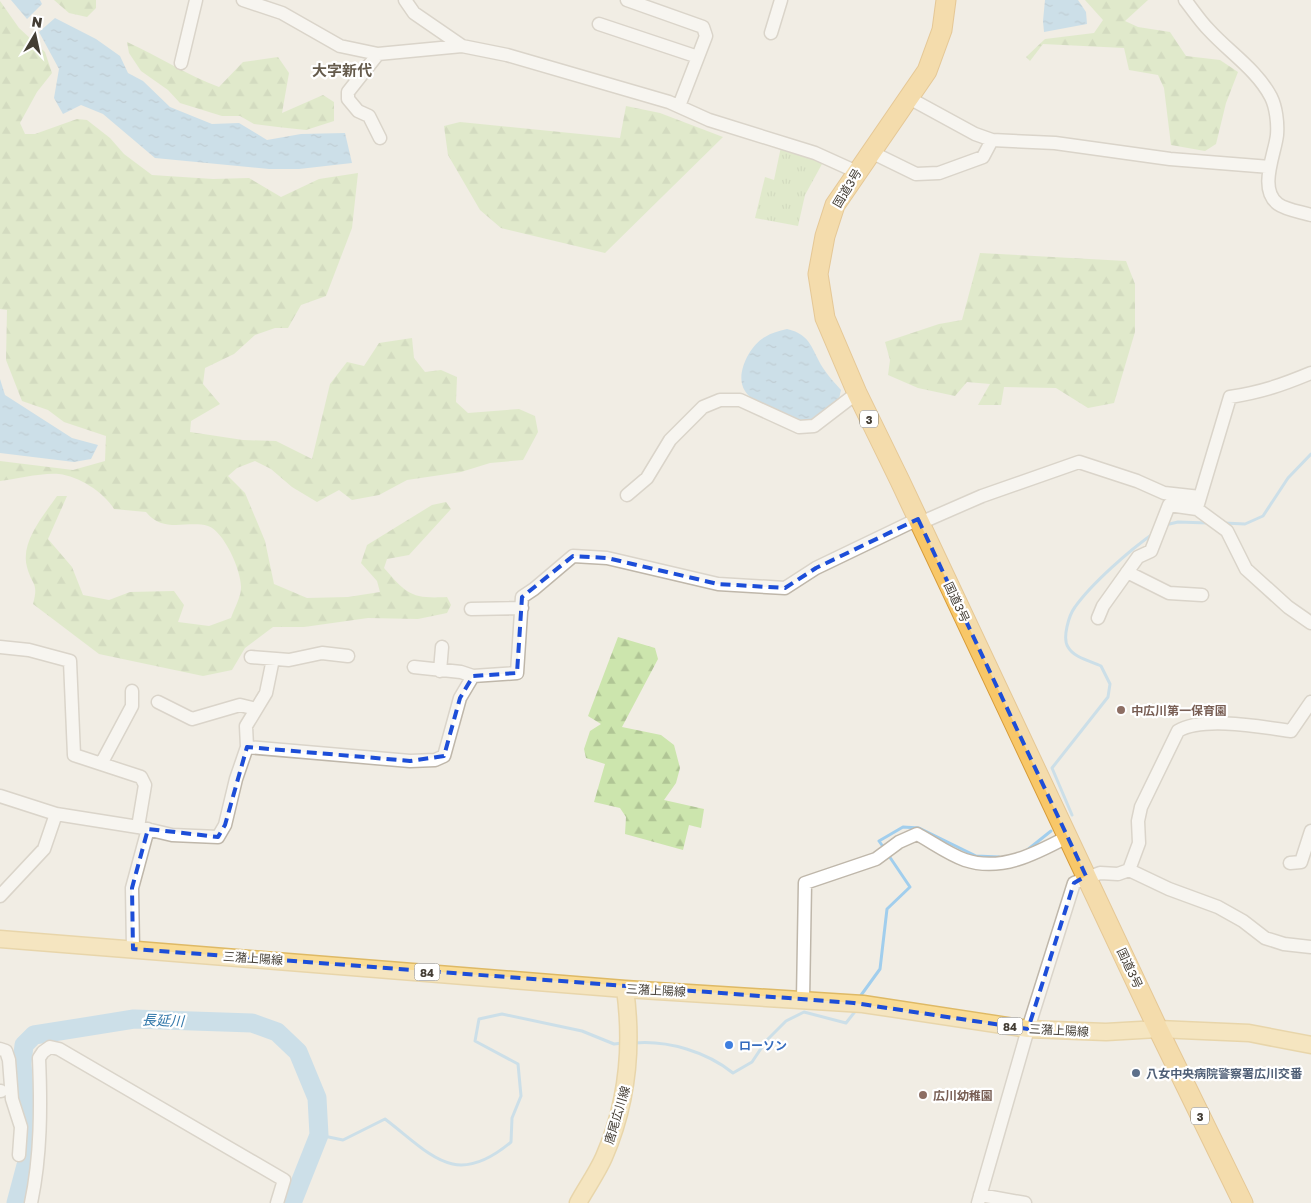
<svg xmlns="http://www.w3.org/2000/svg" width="1311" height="1203" font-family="'Golos Text','Noto Sans JP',sans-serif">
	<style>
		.grass { fill: url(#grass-tufts) }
		.forest { fill: url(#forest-firs) }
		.water { fill: url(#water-ripples) }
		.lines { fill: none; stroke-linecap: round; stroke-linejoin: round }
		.stream { stroke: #a1ceed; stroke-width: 3 }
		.river { stroke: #a1ceed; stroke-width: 19 }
		.minor-casing { stroke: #bfb7aa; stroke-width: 15 }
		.major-casing { stroke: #deb965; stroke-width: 19 }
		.highway-casing { stroke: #d79b38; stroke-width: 21 }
		.minor { stroke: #fff; stroke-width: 12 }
		.major { stroke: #fadc94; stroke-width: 16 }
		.highway { stroke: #f8c768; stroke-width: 19 }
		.marked { fill: none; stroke: #1d4ed8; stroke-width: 4; stroke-dasharray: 10 6; stroke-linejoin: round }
		.education-dot { fill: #8d6e63; stroke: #fff; stroke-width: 2 }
		.shop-dot { fill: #3f7fe0; stroke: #fff; stroke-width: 2 }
		.service-dot { fill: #5c6f8a; stroke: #fff; stroke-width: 2 }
		.labels { text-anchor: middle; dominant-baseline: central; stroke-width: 4.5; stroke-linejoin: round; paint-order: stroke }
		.shield { fill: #fff; stroke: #7b7771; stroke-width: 1 }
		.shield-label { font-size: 11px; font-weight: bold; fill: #433d34 }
		.street-label { font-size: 12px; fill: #433d34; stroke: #fff }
		.education-label { font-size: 12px; font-weight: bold; fill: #785e54; stroke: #fff; text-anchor: start }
		.shop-label { font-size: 12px; font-weight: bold; fill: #366cbe; stroke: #fff; text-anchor: start }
		.service-label { font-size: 12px; font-weight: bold; fill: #4e5e75; stroke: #fff; text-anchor: start }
		.water-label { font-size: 14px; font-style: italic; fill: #3278aa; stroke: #fff }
		.quarter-label { font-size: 15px; font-weight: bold; fill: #655b4c; stroke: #fff }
	</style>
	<defs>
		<pattern id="grass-tufts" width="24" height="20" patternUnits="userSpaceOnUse" patternTransform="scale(1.25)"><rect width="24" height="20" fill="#cce5ad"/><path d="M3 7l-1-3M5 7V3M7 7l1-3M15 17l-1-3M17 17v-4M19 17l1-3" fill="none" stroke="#b0c595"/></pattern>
		<pattern id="forest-firs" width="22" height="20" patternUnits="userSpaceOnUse" patternTransform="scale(1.25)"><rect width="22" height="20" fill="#cce5ad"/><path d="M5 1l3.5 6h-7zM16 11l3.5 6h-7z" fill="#b0c595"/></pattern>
		<pattern id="water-ripples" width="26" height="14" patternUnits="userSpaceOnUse" patternTransform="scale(1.25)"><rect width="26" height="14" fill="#a1ceed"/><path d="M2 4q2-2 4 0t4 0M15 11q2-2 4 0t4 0" fill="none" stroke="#85a8c1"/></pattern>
	</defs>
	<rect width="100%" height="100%" fill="#f1ede4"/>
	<path class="grass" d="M 781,147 L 810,155 L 822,164 L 805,195 L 798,226 L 755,218 L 765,177 L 774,180 Z"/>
	<path class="forest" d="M 54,0 L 96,0 L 96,8 L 87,17 L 69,13 Z
		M 1085,0 L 1148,0 L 1125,21 L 1138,27 L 1170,32 L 1186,56 L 1220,60 L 1238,72 L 1226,103 L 1216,144 L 1205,151 L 1171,145 L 1164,88 L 1158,75 L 1129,70 L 1124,48 L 1043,44 L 1030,61 L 1026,57 L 1045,39 L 1094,33 L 1103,20 Z
		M 0,1 L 19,28 L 45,52 L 52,73 L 37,92 L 20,123 L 25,134 L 35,134 L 77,119 L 87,120 L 110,138 L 124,154 L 152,175 L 213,179 L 249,178 L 281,197 L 319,179 L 358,173 L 352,228 L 326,296 L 301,305 L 288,328 L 275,328 L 255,335 L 234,354 L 205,368 L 203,384 L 220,404 L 191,421 L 190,432 L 243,440 L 276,441 L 312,459 L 330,384 L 347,362 L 364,366 L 379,343 L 412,338 L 414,358 L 425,372 L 441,370 L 457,377 L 456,402 L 468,413 L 519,409 L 535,416 L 538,432 L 523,460 L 490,463 L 461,472 L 407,480 L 379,495 L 352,500 L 339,490 L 317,502 L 292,487 L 271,469 L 255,461 L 237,468 L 228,476 L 245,493 L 265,541 L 274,584 L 307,598 L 348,597 L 380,592 L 377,581 L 361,563 L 367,545 L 432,505 L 446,502 L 451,509 L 409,555 L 387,559 L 384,568 C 407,594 411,599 447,597 L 451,605 L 447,613 L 418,619 L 368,618 L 304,627 L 273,627 L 245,648 L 232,670 L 203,676 L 99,654 L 33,604 C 39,582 32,586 27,567 C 20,542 44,515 57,496 L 67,496 L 48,539 L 72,567 L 83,595 L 109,600 L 130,592 L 174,591 L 184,605 L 178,622 L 209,626 L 231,618 C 234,609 241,597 241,588 C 242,572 224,531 208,526 C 187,520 164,534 146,512 L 114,509 C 104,492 78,476 59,474 C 45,472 15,479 0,481 L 0,461 L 73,470 L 105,461 L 106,436 L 64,422 L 48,410 L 22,401 L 6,360 L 7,310 L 0,309 Z
		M 127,42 C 158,56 187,75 219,87 L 243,62 L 278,57 L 289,73 L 282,113 L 323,95 L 334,102 L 334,121 L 306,130 L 278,127 L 254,124 L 240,116 L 222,116 L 180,103 L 168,90 L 141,71 L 129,53 Z
		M 626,106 L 660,113 L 723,137 L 605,253 L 501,228 L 480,210 L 448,155 L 444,126 L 460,122 L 620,138 Z
		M 980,253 L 1126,261 L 1135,284 L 1135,332 L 1114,403 L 1088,408 L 1056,388 L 1004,387 L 1001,405 L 978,405 L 990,384 L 967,382 L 955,396 L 918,388 L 888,375 L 890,360 L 885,342 L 939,324 L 962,320 Z
		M 618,637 L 655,648 L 658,659 L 622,727 L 661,735 L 674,745 L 680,768 L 676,783 L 664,800 L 704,809 L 701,828 L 689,825 L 683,850 L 625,834 L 626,817 L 620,808 L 594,802 L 605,764 L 586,758 L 584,749 L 590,731 L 601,724 L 588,716 Z"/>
	<path class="water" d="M 11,0 L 40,0 L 42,4 L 27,19 Z
		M 1045,0 L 1078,0 L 1086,12 L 1087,24 L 1044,32 L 1043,21 Z
		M 55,18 L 96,39 L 120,56 L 128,73 L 143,81 L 170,107 L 212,124 L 239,123 L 267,140 L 301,134 L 345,133 L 352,163 L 299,169 L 269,169 L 155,158 L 103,114 L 81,105 L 63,114 L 54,98 L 59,69 L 39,32 Z
		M 787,329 C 812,335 811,349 823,368 C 828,376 835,383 841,390 L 839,399 L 811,422 L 803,423 C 788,416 753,405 745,391 C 734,375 750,345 765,337 C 771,333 779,331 787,329 Z
		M 0,379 L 5,395 L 72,438 L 98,445 L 91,459 L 74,462 L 0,453 Z"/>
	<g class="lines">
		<path class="stream" d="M 1224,523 L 1245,524 L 1263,516 L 1288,478 L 1311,454
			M 1165,525 L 1178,522 L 1208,523
			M 1072,815 L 1052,768 L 1108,697 L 1110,684 L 1101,666 C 1091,661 1074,658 1068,647 C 1062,638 1069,615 1075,607 C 1092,583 1130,550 1154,533
			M 884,848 L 879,841 L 903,827 L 919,828 L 976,856 L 999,857
			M 1026,851 L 1051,831
			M 859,998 L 880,969 L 887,909 L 910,887 L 887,853
			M 634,1043 C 668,1040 707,1052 733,1073 L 752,1062 L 766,1041 L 786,1021 L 804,1012 L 846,1023 L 857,1009
			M 319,1135 L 343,1140 L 385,1119 C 432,1155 455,1189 511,1142 L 512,1118 L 521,1096 L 518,1064 L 475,1041 L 479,1019 L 502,1014 L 582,1031 L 614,1044 L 623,1043"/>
		<path class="river" d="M 16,1203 L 29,1154 L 22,1064 L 24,1045 L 34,1035 L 134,1019 L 252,1023 L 277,1032 L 298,1052 L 317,1098 L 319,1135 L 292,1203"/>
		<g class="minor-casing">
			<path id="minor" d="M 243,0 L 282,13 L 340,46 L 378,54 L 462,46
				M 405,0 L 414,13 L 462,46 L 507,55 L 669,102 L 709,120 L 815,153 L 857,172
				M 627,0 L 703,27 L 706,36 L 679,106
				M 1185,0 C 1193,10 1200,21 1209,30 C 1229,52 1257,70 1271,97 C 1276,107 1278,123 1277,135 C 1275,154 1258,189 1278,204 C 1286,210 1302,212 1311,215
				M 599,24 L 698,57
				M 771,33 L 781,0
				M 378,54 L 348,92 L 348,99 L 358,111 L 369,116 L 380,138
				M 181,63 L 196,0
				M 909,98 L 975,134 L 992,140 L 1055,143 L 1170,159 L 1270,167
				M 871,152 L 916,174 L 939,173 L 983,157 L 992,140
				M 627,495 L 647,478 L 670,440 L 703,407 L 720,400 L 740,400 L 799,427 L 814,426 L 857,393
				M 1198,504 L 1230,397 C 1262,392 1282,385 1311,373
				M 920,523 L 982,496 L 1079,462 L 1137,481 L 1164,493 L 1200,497
				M 1127,572 L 1169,593 L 1202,595
				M 471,609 L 522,608
				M 1098,618 L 1103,606 L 1138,557 L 1151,551 L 1169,505 L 1197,509 L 1227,531 L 1246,569 L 1288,607 L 1311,623
				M 0,647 L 29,650 L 70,661 L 74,755 L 141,777 L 145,785 L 138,827
				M 251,657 L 289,660 L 322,653 L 348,656
				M 414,667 L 461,672 L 473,676
				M 440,671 L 442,647
				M 158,702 L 192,719 L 240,705 L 256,709
				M 247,747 L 410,761 L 435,760 L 444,756 L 460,698 L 473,676 L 517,673 L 522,597 L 534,589 L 573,556 L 607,558 L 718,584 L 785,588 L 816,568 L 918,519
				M 101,764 L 132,706 L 132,691
				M 0,796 L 56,814 L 138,827 L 172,835 L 218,837 L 225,825 L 236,779 L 247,747 L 246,726 L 266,693 L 273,659
				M 1290,863 L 1301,862 L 1311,831
				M 1129,870 L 1169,889 L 1218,907 L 1243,921 L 1265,938 L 1284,944 L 1311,947
				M 0,896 L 44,849 L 56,814
				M 133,949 L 132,888 L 148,829
				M 803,1000 L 805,883 L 876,859 L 899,842 L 917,834 C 932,842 948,854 965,860 C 1001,872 1035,854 1067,837
				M 0,1049 L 6,1051 L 9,1060 L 12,1099 L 21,1127 L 19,1155
				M 0,1091 L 1,1091
				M 980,1195 L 1025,1203
				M 31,1203 C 41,1156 41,1106 39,1058 L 43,1052 L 50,1047 L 59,1049 L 284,1180 L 277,1203
				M 978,1203 L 1028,1029 L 1074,883 L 1100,873 L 1118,874 L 1129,870 L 1139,843 L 1138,821 L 1141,807 L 1178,731 C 1203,716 1262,727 1291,731 L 1311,702"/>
		</g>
		<g class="major-casing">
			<path id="major" d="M 0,939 L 625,989 L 863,1004 L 1028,1029 L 1106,1032 L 1158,1029 L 1249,1033 L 1311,1045
				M 578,1203 C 586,1188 597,1173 604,1157 C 628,1102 633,1047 625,989"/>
		</g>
		<g class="highway-casing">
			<path id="highway" d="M 946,0 L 942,30 L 927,71 L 835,205 L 825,236 L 818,274 L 825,318 L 857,393 L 900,481 L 1158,1029 L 1243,1203"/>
		</g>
		<use href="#minor" class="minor"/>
		<use href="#major" class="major"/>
		<use href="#highway" class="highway"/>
	</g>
	<path d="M0 0H1311V1203H0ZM 918,519 L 1086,876 L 1074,883 L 1028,1029 L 854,1003 L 133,949 L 132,888 L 148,829 L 218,837 L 225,825 L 247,747 L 410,761 L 444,756 L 460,698 L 473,676 L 517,673 L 522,597 L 573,556 L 607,558 L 718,584 L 785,588 L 816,568 Z" fill="#f1ede4" fill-opacity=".55" fill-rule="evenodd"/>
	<path class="marked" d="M 918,519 L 1086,876 L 1074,883 L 1028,1029 L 854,1003 L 133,949 L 132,888 L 148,829 L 218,837 L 225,825 L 247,747 L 410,761 L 444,756 L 460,698 L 473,676 L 517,673 L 522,597 L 573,556 L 607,558 L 718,584 L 785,588 L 816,568 Z"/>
	<g class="education-dot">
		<circle cx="1121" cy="710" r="5"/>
		<circle cx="923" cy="1095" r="5"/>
	</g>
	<circle class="shop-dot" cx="729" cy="1045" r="5"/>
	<circle class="service-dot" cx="1136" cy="1073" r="5"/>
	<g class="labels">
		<g class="shield">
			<rect x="860" y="410.5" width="18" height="17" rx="4"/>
			<rect x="414.5" y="963.5" width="25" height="17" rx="4"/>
			<rect x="997.5" y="1017.5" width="25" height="17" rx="4"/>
			<rect x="1191" y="1107.5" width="18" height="17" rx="4"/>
		</g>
		<g class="shield-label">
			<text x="869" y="419">3</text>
			<text x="427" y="972">84</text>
			<text x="1010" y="1026">84</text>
			<text x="1200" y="1116">3</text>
		</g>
		<g class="street-label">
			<text transform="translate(847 188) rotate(-59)">国道3号</text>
			<text transform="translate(957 602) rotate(65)">国道3号</text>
			<text transform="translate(253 958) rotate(4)">三潴上陽線</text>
			<text transform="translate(1130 968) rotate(65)">国道3号</text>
			<text transform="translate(656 990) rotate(3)">三潴上陽線</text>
			<text transform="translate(1059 1030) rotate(3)">三潴上陽線</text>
			<text transform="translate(617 1115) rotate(-73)">唐尾広川線</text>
		</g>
		<g class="education-label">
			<text x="1131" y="710">中広川第一保育園</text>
			<text x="933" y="1095">広川幼稚園</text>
		</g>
		<g class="shop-label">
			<text x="739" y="1045">ローソン</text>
		</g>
		<g class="service-label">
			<text x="1146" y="1073">八女中央病院警察署広川交番</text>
		</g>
		<g class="water-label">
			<text transform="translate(163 1020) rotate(2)">長延川</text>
		</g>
		<g class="quarter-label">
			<text x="342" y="70">大字新代</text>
		</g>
	</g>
	<g transform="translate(35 35) rotate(9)" stroke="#ffffff" stroke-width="4" paint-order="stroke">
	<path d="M0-4L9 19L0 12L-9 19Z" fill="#433d34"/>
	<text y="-8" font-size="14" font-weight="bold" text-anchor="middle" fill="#433d34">N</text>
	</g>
</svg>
